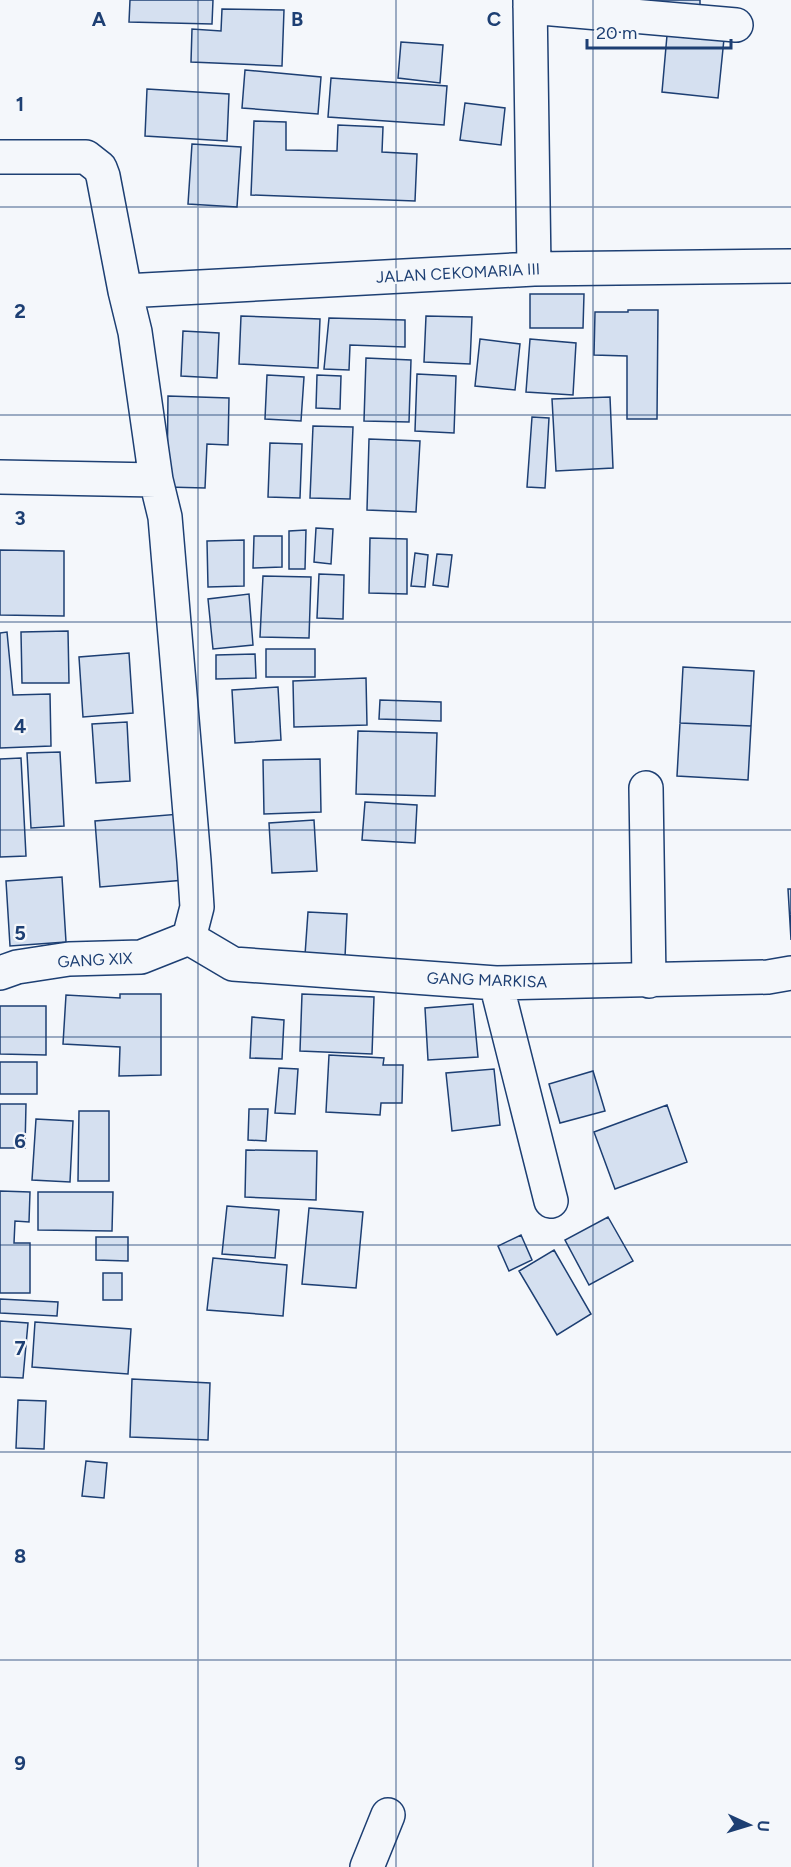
<svg xmlns="http://www.w3.org/2000/svg" width="791" height="1867" font-family="Figtree,sans-serif">
	<style>
		.building { fill: #d5e0f0; stroke: #1d3f73; stroke-width: 1.5 }
		.lines { fill: none; stroke-linecap: round; stroke-linejoin: round }
		.street-casing { stroke: #1d3f73; stroke-width: 36 }
		.street { stroke: #f4f7fb; stroke-width: 33 }
		.grid { fill: none; stroke: #1d3f73; stroke-width: 1.5; stroke-opacity: 0.55 }
		.labels { text-anchor: middle; dominant-baseline: central; stroke-width: 4.5; stroke-linejoin: round; paint-order: stroke }
		.street-label { font-size: 16px; fill: #1d3f73; stroke: #f4f7fb }
		.grid-label { font-size: 20px; text-anchor: middle; font-weight: bold; fill: #1d3f73; stroke: #f4f7fb; stroke-width: 4.5; stroke-linejoin: round; paint-order: stroke }
	</style>
	<rect width="100%" height="100%" fill="#f4f7fb"/>
	<path class="building" d="M 130,0 L 213,0 L 212,24 L 129,22 Z
		M 636,0 L 700,0 L 700,8 Z
		M 222,9 L 284,10 L 282,66 L 191,62 L 192,29 L 221,31 Z
		M 668,24 L 725,29 L 718,98 L 662,92 Z
		M 401,42 L 443,45 L 440,83 L 398,78 Z
		M 245,70 L 321,77 L 318,114 L 242,108 Z
		M 331,78 L 447,86 L 444,125 L 328,117 Z
		M 147,89 L 229,94 L 227,141 L 145,136 Z
		M 465,103 L 505,108 L 501,145 L 460,140 Z
		M 254,121 L 286,122 L 286,150 L 337,151 L 338,125 L 383,127 L 382,152 L 417,154 L 415,201 L 251,195 Z
		M 192,144 L 241,147 L 237,207 L 188,204 Z
		M 530,294 L 584,294 L 583,328 L 530,328 Z
		M 628,310 L 658,310 L 657,419 L 627,419 L 627,356 L 594,355 L 595,312 L 628,312 Z
		M 241,316 L 320,319 L 318,368 L 239,364 Z
		M 426,316 L 472,317 L 470,364 L 424,362 Z
		M 329,318 L 405,320 L 405,347 L 350,345 L 349,370 L 324,369 Z
		M 183,331 L 219,333 L 217,378 L 181,376 Z
		M 480,339 L 520,344 L 515,390 L 475,386 Z
		M 530,339 L 576,343 L 573,395 L 526,392 Z
		M 366,358 L 411,360 L 409,422 L 364,421 Z
		M 417,374 L 456,376 L 454,433 L 415,431 Z
		M 267,375 L 304,377 L 301,421 L 265,419 Z
		M 317,375 L 341,376 L 340,409 L 316,408 Z
		M 168,396 L 229,398 L 228,445 L 207,444 L 205,488 L 167,487 Z
		M 610,397 L 613,468 L 556,471 L 552,399 Z
		M 532,417 L 549,418 L 545,488 L 527,487 Z
		M 313,426 L 353,427 L 350,499 L 310,498 Z
		M 369,439 L 420,441 L 416,512 L 367,510 Z
		M 270,443 L 302,444 L 300,498 L 268,497 Z
		M 316,528 L 333,529 L 331,564 L 314,562 Z
		M 306,530 L 305,569 L 289,569 L 289,531 Z
		M 254,536 L 282,536 L 282,567 L 253,568 Z
		M 370,538 L 407,539 L 407,594 L 369,593 Z
		M 244,540 L 244,586 L 208,587 L 207,541 Z
		M 0,550 L 64,551 L 64,616 L 0,615 Z
		M 415,553 L 428,555 L 425,587 L 411,586 Z
		M 437,554 L 452,555 L 448,587 L 433,585 Z
		M 319,574 L 344,575 L 343,619 L 317,618 Z
		M 263,576 L 311,577 L 309,638 L 260,637 Z
		M 249,594 L 253,645 L 213,649 L 208,599 Z
		M 68,631 L 69,683 L 22,683 L 21,632 Z
		M 7,632 L 13,695 L 50,694 L 51,746 L 0,748 L 0,633 Z
		M 266,649 L 315,649 L 315,677 L 266,677 Z
		M 129,653 L 133,713 L 83,717 L 79,657 Z
		M 255,654 L 256,678 L 216,679 L 216,655 Z
		M 683,667 L 754,671 L 751,726 L 680,723 Z
		M 366,678 L 367,725 L 294,727 L 293,681 Z
		M 278,687 L 281,740 L 235,743 L 232,690 Z
		M 380,700 L 441,702 L 441,721 L 379,719 Z
		M 127,722 L 130,781 L 96,783 L 92,724 Z
		M 680,723 L 751,726 L 748,780 L 677,776 Z
		M 358,731 L 437,733 L 435,796 L 356,794 Z
		M 60,752 L 64,826 L 31,828 L 27,753 Z
		M 21,758 L 26,856 L 0,857 L 0,759 Z
		M 320,759 L 321,812 L 264,814 L 263,760 Z
		M 365,802 L 417,805 L 415,843 L 362,840 Z
		M 180,814 L 185,880 L 100,887 L 95,821 Z
		M 314,820 L 317,871 L 272,873 L 269,823 Z
		M 62,877 L 66,942 L 10,946 L 6,881 Z
		M 788,889 L 791,889 L 791,940 Z
		M 308,912 L 347,914 L 345,957 L 305,955 Z
		M 120,994 L 161,994 L 161,1075 L 119,1076 L 120,1047 L 63,1044 L 66,995 L 120,998 Z
		M 302,994 L 374,997 L 372,1054 L 300,1051 Z
		M 473,1004 L 478,1057 L 428,1060 L 425,1008 Z
		M 0,1006 L 46,1006 L 46,1055 L 0,1054 Z
		M 252,1017 L 284,1020 L 282,1059 L 250,1058 Z
		M 329,1055 L 384,1058 L 383,1065 L 403,1065 L 402,1103 L 381,1103 L 380,1115 L 326,1112 Z
		M 0,1062 L 37,1062 L 37,1094 L 0,1094 Z
		M 279,1068 L 298,1069 L 295,1114 L 275,1113 Z
		M 494,1069 L 500,1125 L 452,1131 L 446,1073 Z
		M 593,1071 L 605,1111 L 560,1123 L 549,1084 Z
		M 0,1104 L 26,1104 L 25,1148 L 0,1148 Z
		M 667,1105 L 687,1162 L 615,1189 L 594,1132 Z
		M 249,1109 L 268,1109 L 266,1141 L 248,1140 Z
		M 79,1111 L 109,1111 L 109,1181 L 78,1181 Z
		M 36,1119 L 73,1121 L 70,1182 L 32,1180 Z
		M 246,1150 L 317,1151 L 316,1200 L 245,1197 Z
		M 0,1191 L 30,1192 L 29,1222 L 15,1221 L 14,1243 L 30,1243 L 30,1293 L 0,1293 Z
		M 38,1192 L 113,1192 L 112,1231 L 38,1230 Z
		M 227,1206 L 279,1210 L 275,1258 L 222,1254 Z
		M 309,1208 L 363,1212 L 356,1288 L 302,1284 Z
		M 608,1217 L 633,1261 L 589,1285 L 565,1240 Z
		M 521,1235 L 532,1260 L 509,1271 L 498,1246 Z
		M 96,1237 L 128,1237 L 128,1261 L 96,1260 Z
		M 554,1250 L 591,1314 L 557,1335 L 519,1271 Z
		M 213,1258 L 287,1265 L 283,1316 L 207,1310 Z
		M 103,1273 L 122,1273 L 122,1300 L 103,1300 Z
		M 0,1299 L 58,1302 L 57,1316 L 0,1313 Z
		M 0,1321 L 28,1323 L 23,1378 L 0,1377 Z
		M 35,1322 L 131,1329 L 128,1374 L 32,1367 Z
		M 132,1379 L 210,1383 L 208,1440 L 130,1437 Z
		M 18,1400 L 46,1401 L 44,1449 L 16,1448 Z
		M 86,1461 L 107,1463 L 104,1498 L 82,1496 Z"/>
	<g class="lines">
		<g class="street-casing">
			<path id="street" d="M 530,0 L 534,269
				M 530,7 L 736,25
				M 0,157 L 86,157 L 100,168 L 103,176 L 125,291 L 135,332 L 156,480 L 165,517 L 194,861 L 197,907 L 189,938
				M 125,291 L 534,269 L 791,266
				M 0,477 L 156,480
				M 646,788 L 649,981
				M 189,938 L 233,964 L 496,983 L 768,977 L 791,973
				M 0,973 L 17,967 L 69,959 L 141,957 L 189,938
				M 496,983 L 551,1201
				M 367,1867 L 388,1815"/>
		</g>
		<use href="#street" class="street"/>
	</g>
	<path class="grid" d="M 198,0 L 198,1867M 396,0 L 396,1867M 593,0 L 593,1867M 0,207 L 791,207M 0,415 L 791,415M 0,622 L 791,622M 0,830 L 791,830M 0,1037 L 791,1037M 0,1245 L 791,1245M 0,1452 L 791,1452M 0,1660 L 791,1660"/>
	<g class="labels">
		<g class="street-label">
			<text transform="translate(458 273) rotate(-3)">JALAN CEKOMARIA III</text>
			<text transform="translate(95 960) rotate(-3)">GANG XIX</text>
			<text transform="translate(487 980) rotate(2)">GANG MARKISA</text>
		</g>
	</g>
	<g class="grid-label">
		<text x="99" y="26">A</text>
		<text x="297" y="26">B</text>
		<text x="494" y="26">C</text>
		<text x="20" y="111">1</text>
		<text x="20" y="318">2</text>
		<text x="20" y="525">3</text>
		<text x="20" y="733">4</text>
		<text x="20" y="940">5</text>
		<text x="20" y="1148">6</text>
		<text x="20" y="1355">7</text>
		<text x="20" y="1563">8</text>
		<text x="20" y="1770">9</text>
	</g>
	<g transform="translate(749 1825) rotate(94)" stroke="#f4f7fb" stroke-width="4.5" paint-order="stroke">
	<path d="M0-4.5L10 22L0 15L-10 22Z" fill="#1d3f73"/>
	<text y="-9" font-size="16" font-weight="bold" text-anchor="middle" fill="#1d3f73">U</text>
	</g>
	<path d="M587 39v9h144v-9" fill="none" stroke="#1d3f73" stroke-width="3"/>
	<text x="596" y="39" font-size="18" fill="#1d3f73" stroke="#f4f7fb" stroke-width="4.5" paint-order="stroke">20 m</text>
</svg>
